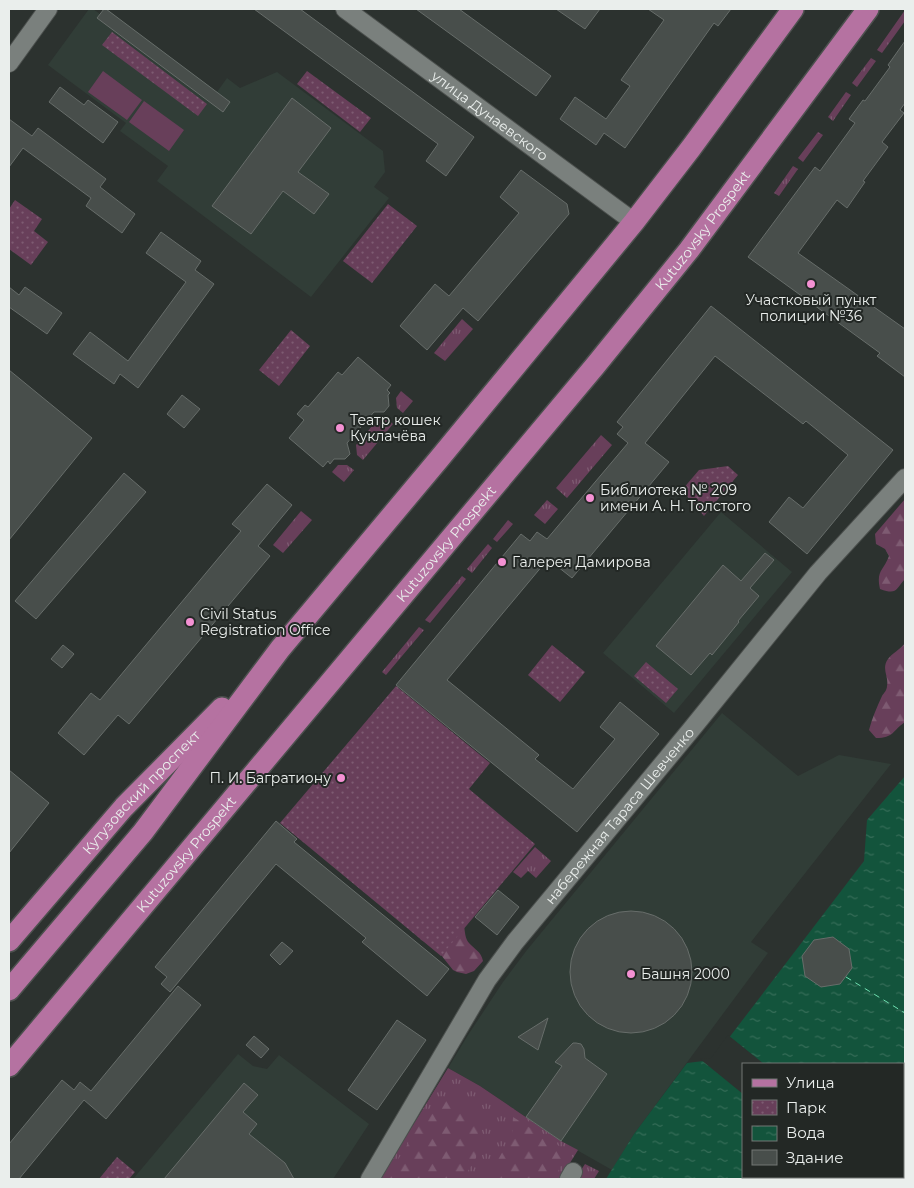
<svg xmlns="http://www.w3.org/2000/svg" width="914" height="1188" font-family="Montserrat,sans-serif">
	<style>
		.built { fill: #313d37 }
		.grass { fill: url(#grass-tufts) }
		.forest { fill: url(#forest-firs) }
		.park { fill: url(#park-dots) }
		.garden { fill: #683f5a }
		.water { fill: url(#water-ripples); fill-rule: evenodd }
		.pier { fill: #2c322f }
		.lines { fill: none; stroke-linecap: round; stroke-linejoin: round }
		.ferry { stroke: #70e1b2; stroke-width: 1; stroke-dasharray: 6 5; stroke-linecap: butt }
		.building { fill: #484e4b; stroke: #676d6a }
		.minor-casing { stroke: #4c504e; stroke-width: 20 }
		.major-casing { stroke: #4c504e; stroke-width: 24 }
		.minor { stroke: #7a807d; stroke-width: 18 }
		.major { stroke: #b572a1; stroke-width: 21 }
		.poi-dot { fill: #f491d3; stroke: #232825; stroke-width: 2 }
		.labels { text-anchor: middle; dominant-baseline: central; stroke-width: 4; stroke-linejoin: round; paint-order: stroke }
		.street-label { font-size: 14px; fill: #eaeeec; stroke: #232825 }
		.poi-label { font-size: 14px; fill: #eaeeec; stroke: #232825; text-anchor: start }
	</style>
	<defs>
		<pattern id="grass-tufts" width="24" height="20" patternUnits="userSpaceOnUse" patternTransform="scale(1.25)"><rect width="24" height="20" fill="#683f5a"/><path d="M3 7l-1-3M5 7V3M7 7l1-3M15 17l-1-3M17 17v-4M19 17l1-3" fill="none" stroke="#7e5b72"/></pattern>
		<pattern id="forest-firs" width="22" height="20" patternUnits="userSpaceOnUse" patternTransform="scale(1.25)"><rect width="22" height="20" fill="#683f5a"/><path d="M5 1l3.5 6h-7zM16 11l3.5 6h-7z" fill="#7e5b72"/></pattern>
		<pattern id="park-dots" width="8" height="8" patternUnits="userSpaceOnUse" patternTransform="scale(1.25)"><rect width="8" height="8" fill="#683f5a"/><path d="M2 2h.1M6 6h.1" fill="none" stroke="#7e5b72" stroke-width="1.8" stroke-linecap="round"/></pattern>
		<pattern id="water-ripples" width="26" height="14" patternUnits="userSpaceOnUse" patternTransform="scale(1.25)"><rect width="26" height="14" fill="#13543c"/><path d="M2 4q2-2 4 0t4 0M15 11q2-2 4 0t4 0" fill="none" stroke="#366d58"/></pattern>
	</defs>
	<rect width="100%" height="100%" fill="#2c322f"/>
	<path class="built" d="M 89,9 L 93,9 L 100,14 L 104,9 L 106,9 L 217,92 L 227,78 L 240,88 L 277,72 L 383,151 L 385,172 L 374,187 L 389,198 L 311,297 L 157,181 L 168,166 L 120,131 L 126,123 L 48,65 Z
		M 721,512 L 792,572 L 674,713 L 603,653 Z
		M 722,713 L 798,776 L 839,755 L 891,764 L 751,942 L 768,953 L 634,1134 L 612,1170 L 561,1141 L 480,1086 L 448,1068 L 468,1035 L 503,982 L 527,950 Z
		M 238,1054 L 253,1066 L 267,1069 L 279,1055 L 369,1124 L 333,1179 L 133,1179 Z"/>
	<path class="grass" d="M 905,10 L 905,21 L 882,53 L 877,50 Z
		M 871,58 L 876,61 L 857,87 L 852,83 Z
		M 846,92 L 851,95 L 833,121 L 828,117 Z
		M 818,132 L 823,135 L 803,162 L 798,158 Z
		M 793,166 L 798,169 L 779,196 L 774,193 Z
		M 462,319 L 473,329 L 445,361 L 434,353 Z
		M 401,391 L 413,401 L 403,413 L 397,408 L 396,398 Z
		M 378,419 L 388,419 L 393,424 L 363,460 L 357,455 L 356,445 Z
		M 601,435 L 612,445 L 567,498 L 556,488 Z
		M 338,465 L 347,465 L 354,470 L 344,482 L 332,472 Z
		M 547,500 L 558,509 L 545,524 L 534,515 Z
		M 301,511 L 312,520 L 283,553 L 273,545 Z
		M 508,520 L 513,524 L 497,542 L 493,539 Z
		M 488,544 L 492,548 L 472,573 L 467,569 Z
		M 462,576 L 466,579 L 430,623 L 425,620 Z
		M 419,627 L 424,630 L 386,675 L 382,672 Z
		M 535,847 L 551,861 L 536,878 L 528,871 L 521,878 L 513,872 Z
		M 448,1068 L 480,1086 L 561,1141 L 578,1150 L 560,1179 L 380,1179 Z
		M 585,1164 L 599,1171 L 594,1179 L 575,1179 Z"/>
	<path class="forest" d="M 905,499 L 905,579 C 895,590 897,595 880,589 C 876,570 883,572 889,556 L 885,549 L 876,544 L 875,534 Z
		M 905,643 L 905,722 C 892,731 894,738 876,738 L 869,730 C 872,718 877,707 882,696 C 884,693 887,690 887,686 C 889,676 881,669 888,659 C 892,653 900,650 905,643 Z
		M 411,925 L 464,926 C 465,931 465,939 469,943 C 475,950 481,951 483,961 L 474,971 L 466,974 L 457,972 L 453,970 L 433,945 L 430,943 L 421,940 Z
		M 460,1098 L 479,1121 L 476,1158 L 463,1179 L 386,1179 L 435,1100 Z
		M 513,1117 L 567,1151 L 557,1174 L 553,1179 L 490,1179 L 494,1167 L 512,1135 Z"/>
	<path class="park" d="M 112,32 L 207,104 L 198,116 L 102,45 Z
		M 307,71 L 371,118 L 360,132 L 297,84 Z
		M 15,200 L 42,219 L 34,231 L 48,242 L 31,265 L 9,249 L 9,209 Z
		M 388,204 L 417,226 L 372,283 L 343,261 Z
		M 291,330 L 310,346 L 279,386 L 259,370 Z
		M 728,466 L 738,475 L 704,516 L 682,490 L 699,470 Z
		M 552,645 L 585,672 L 560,702 L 528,675 Z
		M 646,662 L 678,689 L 666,703 L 634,676 Z
		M 396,686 L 490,763 L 469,789 L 535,844 L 441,956 L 280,823 Z
		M 117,1157 L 135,1172 L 129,1179 L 99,1179 Z"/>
	<path class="garden" d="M 103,71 L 142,100 L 127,120 L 88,92 Z
		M 144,101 L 184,130 L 169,151 L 129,122 Z"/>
	<path class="water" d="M 905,776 L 905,1179 L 606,1179 L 634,1134 L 687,1063 L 712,1060 L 864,861 L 867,820 ZM 743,1064 L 903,1064 L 903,1177 L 743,1177 Z"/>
	<path class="pier" d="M 728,1035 L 764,1064 L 743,1064 L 743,1094 L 700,1059 L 711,1058 Z
		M 903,1176 L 905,1179 L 848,1179 L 845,1177 Z"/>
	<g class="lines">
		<path class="ferry" d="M 846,977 L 905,1013"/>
	</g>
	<path class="building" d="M 104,9 L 106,9 L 230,102 L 223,112 L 97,18 Z
		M 254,9 L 300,9 L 474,137 L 446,176 L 426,161 L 438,144 Z
		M 416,9 L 459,9 L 551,76 L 536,96 Z
		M 556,9 L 600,9 L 585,29 Z
		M 648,9 L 731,9 L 718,26 L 714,23 L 625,148 L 604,133 L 596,145 L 560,119 L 575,97 L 606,119 L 630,86 L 621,80 L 664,20 Z
		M 905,41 L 905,103 L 900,110 L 904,113 L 882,142 L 888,147 L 863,181 L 865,182 L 847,208 L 837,200 L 798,253 L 905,329 L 905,377 L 877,356 L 880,353 L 748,257 L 815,167 L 820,171 L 855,123 L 849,119 L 863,100 L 865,101 L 890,67 L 888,65 Z
		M 60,87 L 84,105 L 88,100 L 118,122 L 103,143 L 49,102 Z
		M 292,98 L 331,128 L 298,172 L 329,194 L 314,214 L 283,191 L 251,234 L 212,206 Z
		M 9,119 L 32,136 L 38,128 L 106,179 L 100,187 L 135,214 L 122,233 L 86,206 L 91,198 L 23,148 L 9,167 Z
		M 521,170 L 567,204 L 569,214 L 478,321 L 463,308 L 427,350 L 400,326 L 435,284 L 449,296 L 519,213 L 500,197 Z
		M 161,232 L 201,261 L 195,270 L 214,284 L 138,388 L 120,374 L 114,384 L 73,354 L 90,332 L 128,361 L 186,282 L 146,253 Z
		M 9,287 L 19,295 L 25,287 L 62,313 L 47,334 L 9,307 Z
		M 711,306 L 893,450 L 807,554 L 769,522 L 789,497 L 803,508 L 848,455 L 806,421 L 803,424 L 715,356 L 645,443 L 669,462 L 572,578 L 548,559 L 447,680 L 539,755 L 535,759 L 573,789 L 615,739 L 600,727 L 620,702 L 659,734 L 577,832 L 396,685 L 521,534 L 530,541 L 537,532 L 547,539 L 628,443 L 617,434 L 623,427 L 617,422 Z
		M 358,357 L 391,385 L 387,390 L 390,393 L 388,395 L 389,406 L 384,412 L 374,412 L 347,443 L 350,454 L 345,459 L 334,459 L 330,464 L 328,461 L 323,467 L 289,438 L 304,420 L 297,414 L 305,405 L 308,407 L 338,372 L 342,375 Z
		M 9,370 L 92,438 L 9,540 Z
		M 182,395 L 200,409 L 184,428 L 167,414 Z
		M 124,473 L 146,492 L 36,619 L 15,601 Z
		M 267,484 L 292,505 L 258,546 L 270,556 L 129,724 L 118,715 L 84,755 L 58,733 L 91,693 L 100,700 L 241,531 L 232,524 Z
		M 765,553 L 774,560 L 750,588 L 759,596 L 738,621 L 739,622 L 712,655 L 710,653 L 691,675 L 656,646 L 723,565 L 741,581 Z
		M 63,645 L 74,654 L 62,668 L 51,659 Z
		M 9,770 L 49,803 L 9,853 Z
		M 276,821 L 297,839 L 294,842 L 449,969 L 427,996 L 362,942 L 366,938 L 276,864 L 170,992 L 161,984 L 167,977 L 155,967 Z
		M 498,890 L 519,907 L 497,935 L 475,917 Z
		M570 972a61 61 0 1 1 122 0a61 61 0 1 1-122 0Z
		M 833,937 L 849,949 L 852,968 L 840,984 L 821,987 L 805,976 L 802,956 L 814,940 Z
		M 282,942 L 293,951 L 280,965 L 270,955 Z
		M 178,986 L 201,1005 L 106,1119 L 84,1100 L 19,1179 L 9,1179 L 9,1144 L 62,1080 L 74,1090 L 80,1082 L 91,1091 Z
		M 548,1018 L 538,1050 L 518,1037 Z
		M 397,1020 L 426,1040 L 377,1110 L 348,1090 Z
		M 254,1036 L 269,1049 L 261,1058 L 246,1045 Z
		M 573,1043 L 576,1043 L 581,1044 L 584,1049 L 585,1058 L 607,1074 L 561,1141 L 526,1117 L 562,1066 L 555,1062 Z
		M 244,1083 L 258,1095 L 243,1112 L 257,1124 L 249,1134 L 285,1163 L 294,1179 L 164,1179 Z"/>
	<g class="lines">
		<g class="minor-casing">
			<g id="minor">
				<path id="s1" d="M 345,9 L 634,222"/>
				<path d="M 9,63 L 48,9"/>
				<path id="s2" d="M 370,1179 L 487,980 L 515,942 L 690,731 L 818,573 L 905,478"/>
				<path d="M 569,1179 L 573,1172"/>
			</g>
		</g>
		<g class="major-casing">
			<g id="major">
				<path id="s3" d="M 9,941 L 124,807 L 222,708"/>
				<path d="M 9,990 L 143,832 L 280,649 L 439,459 L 634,222 L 691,148 L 793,9"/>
				<path id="s4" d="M 9,1066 L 595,366 L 689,250 L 868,9"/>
			</g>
		</g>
		<use href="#minor" class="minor"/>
		<use href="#major" class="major"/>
	</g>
	<g class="poi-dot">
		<circle cx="811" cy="284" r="5"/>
		<circle cx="340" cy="428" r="5"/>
		<circle cx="590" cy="498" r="5"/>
		<circle cx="502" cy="562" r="5"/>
		<circle cx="190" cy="622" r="5"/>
		<circle cx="341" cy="778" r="5"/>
		<circle cx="631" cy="974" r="5"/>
	</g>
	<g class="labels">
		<g class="street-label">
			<text stroke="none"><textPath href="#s1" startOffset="180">улица Дунаевского</textPath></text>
			<text stroke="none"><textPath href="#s4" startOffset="1086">Kutuzovsky Prospekt</textPath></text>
			<text stroke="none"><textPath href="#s4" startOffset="681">Kutuzovsky Prospekt</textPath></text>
			<text stroke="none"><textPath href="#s3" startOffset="199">Кутузовский проспект</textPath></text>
			<text stroke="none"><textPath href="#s2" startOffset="442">набережная Тараса Шевченко</textPath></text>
			<text stroke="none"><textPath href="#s4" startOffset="276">Kutuzovsky Prospekt</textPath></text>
		</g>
		<g class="poi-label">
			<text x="811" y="300" text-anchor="middle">Участковый пункт<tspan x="811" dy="16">полиции №36</tspan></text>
			<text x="350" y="420">Театр кошек<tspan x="350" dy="16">Куклачёва</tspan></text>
			<text x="600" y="490">Библиотека № 209<tspan x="600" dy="16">имени А. Н. Толстого</tspan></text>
			<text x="512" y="562">Галерея Дамирова</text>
			<text x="200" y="614">Civil Status<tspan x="200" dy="16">Registration Office</tspan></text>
			<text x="331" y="778" text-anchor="end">П. И. Багратиону</text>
			<text x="641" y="974">Башня 2000</text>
		</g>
	</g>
	<rect width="914" height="1188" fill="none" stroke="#eaeeec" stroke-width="20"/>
	<rect x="742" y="1063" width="162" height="115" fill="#232825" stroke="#737775"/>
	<rect x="752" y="1079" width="25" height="8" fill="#b572a1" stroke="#737775"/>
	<text x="786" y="1088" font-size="15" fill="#eaeeec">Улица</text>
	<rect x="752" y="1100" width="25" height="15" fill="url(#park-dots)" stroke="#737775"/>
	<text x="786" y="1113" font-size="15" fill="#eaeeec">Парк</text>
	<rect x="752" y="1126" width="25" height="15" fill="url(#water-ripples)" stroke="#737775"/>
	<text x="786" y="1138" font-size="15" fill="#eaeeec">Вода</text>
	<rect x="752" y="1150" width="25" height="15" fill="#484e4b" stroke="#737775"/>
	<text x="786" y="1163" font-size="15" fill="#eaeeec">Здание</text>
</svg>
